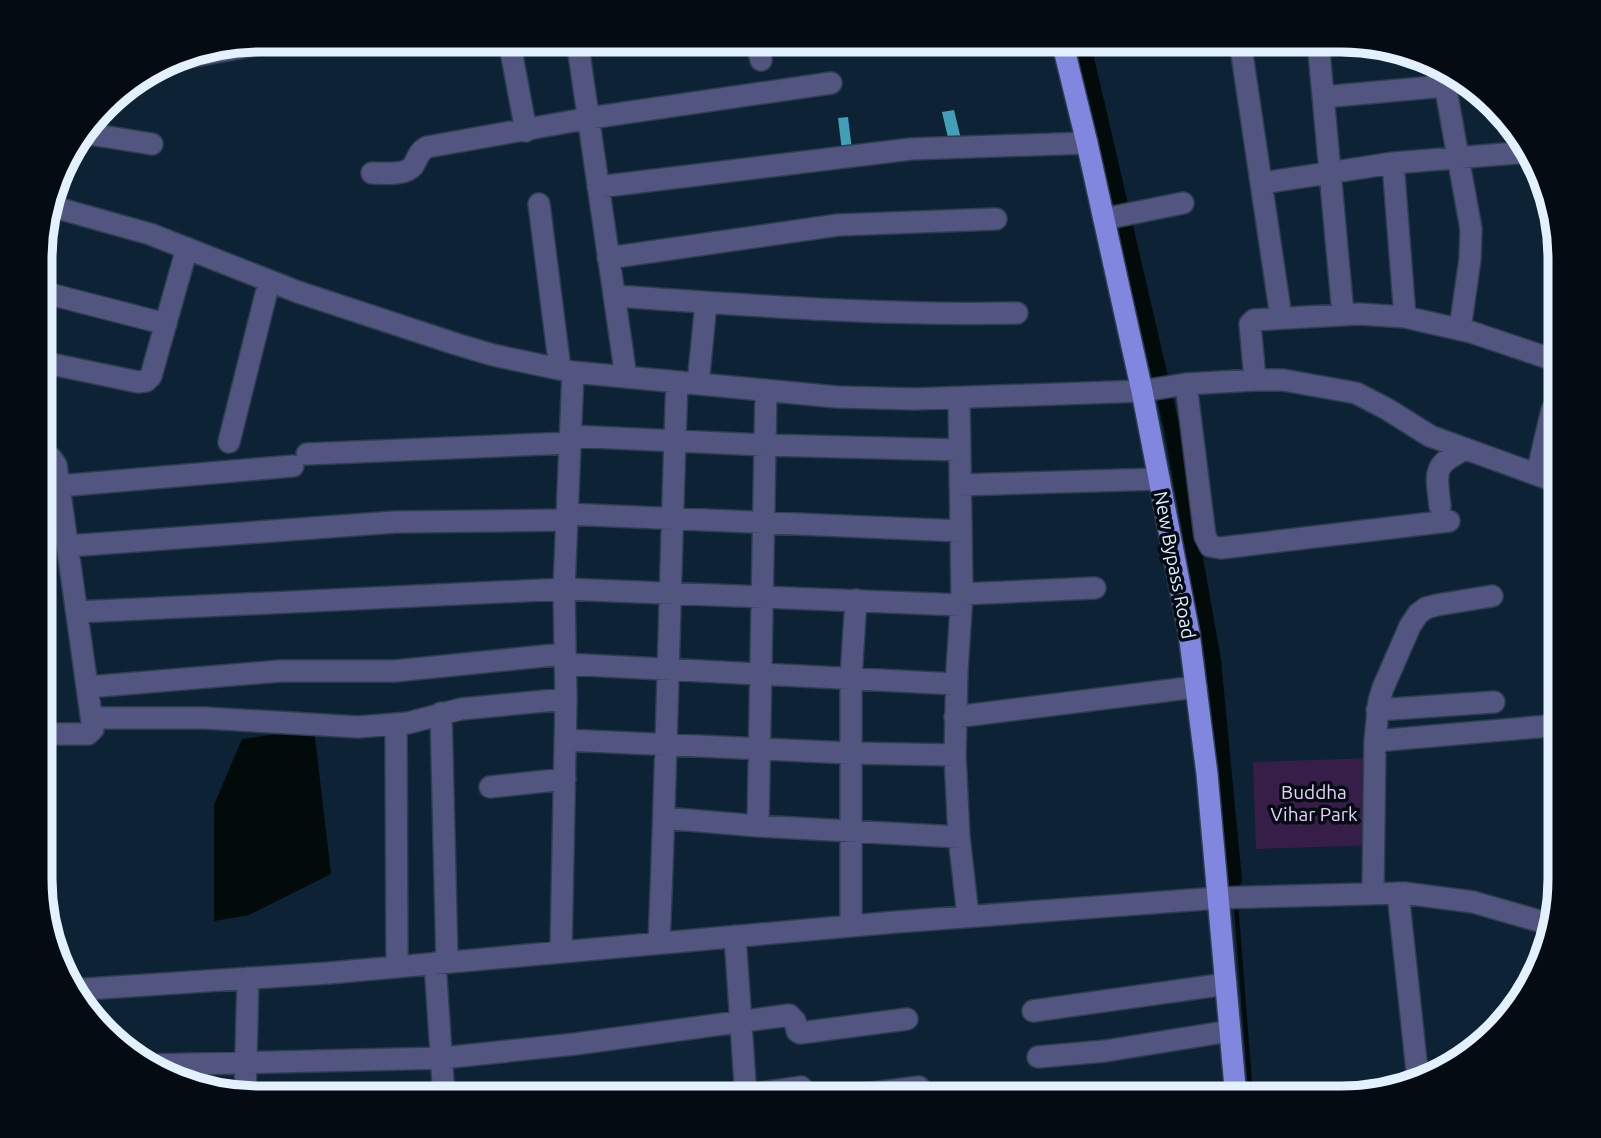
<svg xmlns="http://www.w3.org/2000/svg" width="1601" height="1138" font-family="Ubuntu,sans-serif">
	<style>
		.green { fill: #371e48 }
		.water { fill: #020b0a }
		.lines { fill: none; stroke-linecap: round; stroke-linejoin: round }
		.stream { stroke: #020b0a; stroke-width: 4.5 }
		.canal { stroke: #020b0a; stroke-width: 16 }
		.building { fill: #429fb7 }
		.minor-casing { stroke: #2c3f51; stroke-width: 24 }
		.major-casing { stroke: #2c3f51; stroke-width: 24 }
		.minor { stroke: #51557f; stroke-width: 21 }
		.major { stroke: #8187df; stroke-width: 21 }
		.labels { text-anchor: middle; dominant-baseline: central; stroke-width: 7; stroke-linejoin: round; paint-order: stroke }
		.street-label { font-size: 19px; fill: #e3f0fd; stroke: #040b13 }
		.park-label { font-size: 19px; fill: #e5d3f5; stroke: #040b13 }
		.rim { fill: none; stroke: #e3f0fd; stroke-width: 9 }
	</style>
	<rect width="100%" height="100%" fill="#0e2235"/>
	<path class="green" d="M 1372,758 L 1375,845 L 1256,849 L 1253,762 Z"/>
	<path class="water" d="M 314,729 L 331,874 L 249,915 L 214,921 L 214,805 L 242,739 Z"/>
	<g class="lines">
		<path class="stream" d="M 1236,905 L 1251,1098"/>
		<path class="canal" d="M 1082,41 L 1172,429 L 1213,660 L 1234,880"/>
	</g>
	<path class="building" d="M 938,41 L 954,41 L 955,49 L 939,50 Z
		M 954,110 L 961,139 L 949,142 L 942,112 Z
		M 848,117 L 852,150 L 842,151 L 838,118 Z"/>
	<g class="lines">
		<g class="minor-casing">
			<path id="minor" d="M 509,40 L 526,131
				M 577,40 L 626,377
				M 756,40 L 761,60
				M 1240,41 L 1281,317
				M 1318,41 L 1343,314
				M 189,57 L 283,40
				M 1442,68 L 1471,229 L 1470,259 L 1460,329
				M 1323,97 L 1445,86
				M 83,133 L 152,144
				M 1393,163 L 1405,317
				M 372,173 C 383,173 405,176 413,166 C 418,158 418,152 427,147 L 590,118 L 831,83
				M 1262,183 L 1393,163 L 1530,152
				M 598,187 L 911,149 L 1087,143
				M 539,204 L 560,369
				M 50,206 L 150,234 L 298,292 L 456,344 L 493,355 L 573,372 L 837,397 L 914,399 L 1142,391 L 1186,384 L 1255,380 L 1283,380 L 1356,393 L 1387,409 L 1430,436 L 1560,483
				M 1104,219 L 1183,203
				M 608,258 L 838,225 L 996,219
				M 42,292 L 166,324
				M 614,296 C 749,305 880,316 1017,313
				M 42,362 L 138,382 L 146,381 L 151,376 L 187,248
				M 1255,380 L 1250,324 L 1254,320 L 1359,314 L 1405,317 L 1471,332 L 1560,362
				M 698,384 L 706,303
				M 1186,384 L 1205,536 L 1210,546 L 1221,548 L 1449,521
				M 959,398 L 962,594 L 957,670 L 955,755 L 959,837 L 968,916
				M 570,436 L 765,445 L 960,450
				M 229,442 L 269,282
				M 307,454 L 570,443
				M 1537,474 L 1552,410 L 1560,401
				M 960,485 L 1159,479
				M 59,486 L 293,466
				M 1440,506 C 1436,472 1432,465 1466,449
				M 566,514 L 961,531
				M 68,546 L 395,522 L 566,520
				M 962,594 L 1095,588
				M 77,612 L 564,589 L 961,605
				M 565,664 L 956,684
				M 88,687 L 280,671 L 395,671 L 564,654
				M 1377,710 L 1494,702
				M 441,713 L 447,962
				M 955,717 L 1196,687
				M 93,718 L 205,718 L 358,727 L 408,723 L 461,709 L 566,699
				M 396,724 L 397,967
				M 42,734 L 88,734 L 93,729 L 56,465 L 51,458 L 42,459
				M 565,740 L 850,753 L 955,755
				M 1375,741 L 1560,725
				M 490,787 L 565,779
				M 664,818 L 758,826 L 959,837
				M 758,826 L 766,390
				M 1373,892 L 1375,741 L 1379,701 L 1383,688 L 1410,626 L 1418,614 L 1426,608 L 1437,605 L 1492,596
				M 1398,893 L 1418,1080
				M 851,926 L 851,677 L 856,600
				M 735,936 L 746,1098
				M 659,943 C 667,756 670,569 677,382
				M 561,952 L 566,699 L 564,589 L 573,372
				M 435,963 L 444,1097
				M 71,990 L 329,973 L 896,922 L 1218,898 L 1404,893 L 1473,902 L 1553,925
				M 1033,1011 L 1226,984
				M 1038,1057 L 1105,1051 L 1230,1031
				M 150,1065 L 442,1058 L 575,1044 L 789,1015 L 795,1021 L 797,1031 L 800,1033 L 907,1019
				M 245,1097 L 248,978
				M 733,1097 L 801,1087 L 810,1098
				M 833,1098 L 919,1087"/>
		</g>
		<g class="major-casing">
			<path id="major" d="M 1062,41 L 1087,143 L 1142,391 L 1189,633 L 1207,774 L 1236,1098"/>
		</g>
		<use href="#minor" class="minor"/>
		<use href="#major" class="major"/>
	</g>
	<g class="labels">
		<g class="street-label">
			<text transform="translate(1175 565) rotate(79)">New Bypass Road</text>
		</g>
		<g class="park-label">
			<text x="1314" y="792">Buddha<tspan x="1314" dy="22">Vihar Park</tspan></text>
		</g>
	</g>
	<path d="M0 0H1601V1138H0ZM259 52H1341A207 207 0 0 1 1548 259V879A207 207 0 0 1 1341 1086H259A207 207 0 0 1 52 879V259A207 207 0 0 1 259 52Z" fill="#040b13" fill-rule="evenodd"/>
	<path class="rim" d="M259 52H1341A207 207 0 0 1 1548 259V879A207 207 0 0 1 1341 1086H259A207 207 0 0 1 52 879V259A207 207 0 0 1 259 52Z"/>
</svg>
